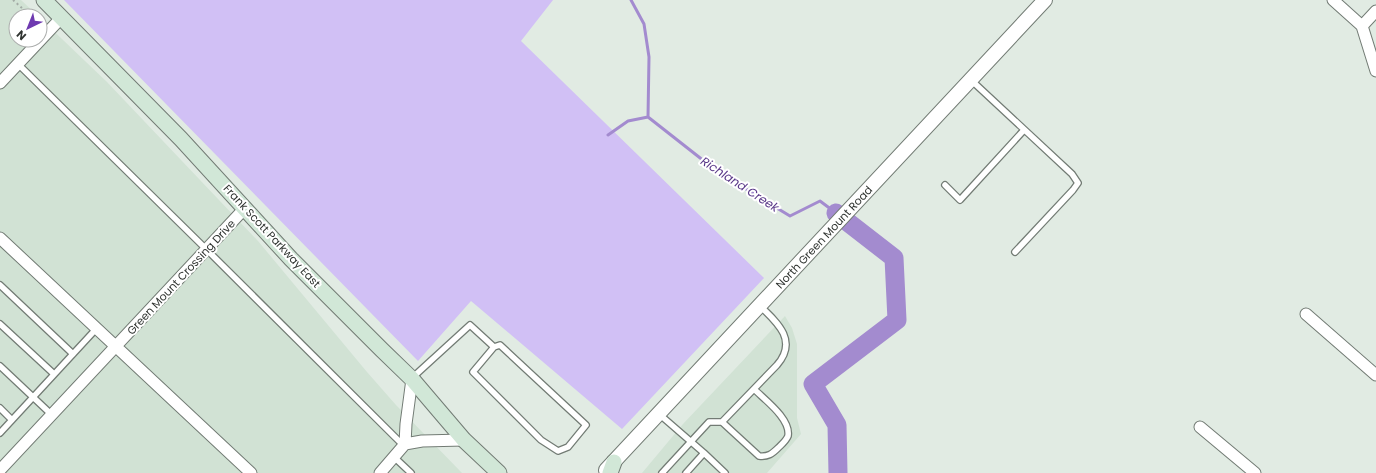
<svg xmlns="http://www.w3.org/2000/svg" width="1376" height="473" font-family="Poppins,sans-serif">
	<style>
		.built { fill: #d1e2d4 }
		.green { fill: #d1c0f5 }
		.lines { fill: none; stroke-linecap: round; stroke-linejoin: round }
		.stream { stroke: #a38bcf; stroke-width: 3 }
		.river { stroke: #a38bcf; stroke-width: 19 }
		.service-casing { stroke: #727b74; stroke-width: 8 }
		.minor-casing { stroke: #727b74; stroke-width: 13 }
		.tertiary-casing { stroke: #727b74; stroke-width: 16 }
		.secondary-casing { stroke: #727b74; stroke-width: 17 }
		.path { stroke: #a3aba5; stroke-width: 2; stroke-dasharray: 2 3; stroke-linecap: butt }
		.service { stroke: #fff; stroke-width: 5.5 }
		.minor { stroke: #fff; stroke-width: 11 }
		.tertiary { stroke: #fff; stroke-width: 14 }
		.secondary { stroke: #d1e7d7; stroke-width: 15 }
		.labels { text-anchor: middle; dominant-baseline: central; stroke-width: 4; stroke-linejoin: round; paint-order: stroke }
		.street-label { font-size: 11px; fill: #303431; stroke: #fff }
		.water-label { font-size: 12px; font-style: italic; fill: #593788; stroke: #fff }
	</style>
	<rect width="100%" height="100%" fill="#e1ebe3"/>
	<path class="built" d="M 0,0 L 21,0 L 38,16 L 16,16 L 16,40 L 40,40 L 40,18 L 107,82 L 258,241 L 367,372 L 396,405 L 462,473 L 0,473 Z
		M 785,316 L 792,328 L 797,344 L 797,418 L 801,434 L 767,473 L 642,473 L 683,424 Z"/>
	<path class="green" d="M 64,0 L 553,0 L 521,41 L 764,278 L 622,429 L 471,301 L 418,361 Z"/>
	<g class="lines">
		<path class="stream" d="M 631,0 L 644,24 L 649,57 L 648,117
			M 648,117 L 718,172 L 790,216 L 820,201 L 836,213
			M 608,135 L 628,121 L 648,117"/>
		<path class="river" d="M 836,213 L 894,258 L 897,320 L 813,384 L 837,425 L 838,473"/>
		<g class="service-casing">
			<path id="service" d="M 18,64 L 206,249 L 404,446
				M 971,80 L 1072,174 L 1078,183 L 1073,190 L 1015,252
				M 945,185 L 960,200 L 1024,130
				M 0,285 L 73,354
				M 0,324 L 54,374
				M 500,345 L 586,425 L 568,447 L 558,451 L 541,440 L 473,372 L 494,347 Z
				M 0,366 L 52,415
				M 412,378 L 470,325 L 494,347
				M 0,408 L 12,420
				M 659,414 L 704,453 L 686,473
				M 722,422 L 777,365 C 798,341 778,323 760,306
				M 0,433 L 97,328
				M 704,453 L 725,473
				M 394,457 L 411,473
				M 662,473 L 709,422 L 722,422 L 759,456 C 768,457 772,454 778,448 C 782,444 786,441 788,436 C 791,419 765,400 754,389"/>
		</g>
		<g class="minor-casing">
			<path id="minor" d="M 1333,0 L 1362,26 L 1376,71
				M 1362,26 L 1376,11
				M 0,83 L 62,17
				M 0,238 L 251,473
				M 1306,314 L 1376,375
				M 1200,427 L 1255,473
				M 405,444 L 406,424 L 412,379
				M 0,470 L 245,208
				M 380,473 L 405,444 L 422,441 L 464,440"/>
		</g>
		<g class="tertiary-casing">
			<path id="tertiary" d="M 606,470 L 1045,0"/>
		</g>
		<g class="secondary-casing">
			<path id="secondary" d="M 44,0 L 181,139 L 291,259 L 382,350 L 412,379 L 464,440 L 499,473
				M 610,473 L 614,462"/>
		</g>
		<path class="path" d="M 13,0 L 31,16"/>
		<use href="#service" class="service"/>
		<use href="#minor" class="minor"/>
		<use href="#tertiary" class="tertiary"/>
		<use href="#secondary" class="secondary"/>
	</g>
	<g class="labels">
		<g class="street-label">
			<text transform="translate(272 236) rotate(47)">Frank Scott Parkway East</text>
			<text transform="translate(824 237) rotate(-47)">North Green Mount Road</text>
			<text transform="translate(181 277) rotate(-47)">Green Mount Crossing Drive</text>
		</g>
		<g class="water-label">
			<text transform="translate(740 184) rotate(33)">Richland Creek</text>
		</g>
	</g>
	<g transform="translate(28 28) rotate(223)"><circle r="19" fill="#ffffff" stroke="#acaead"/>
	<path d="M0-3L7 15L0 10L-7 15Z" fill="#6e39b0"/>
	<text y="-6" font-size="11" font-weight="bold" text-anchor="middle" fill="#303431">N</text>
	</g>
</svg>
